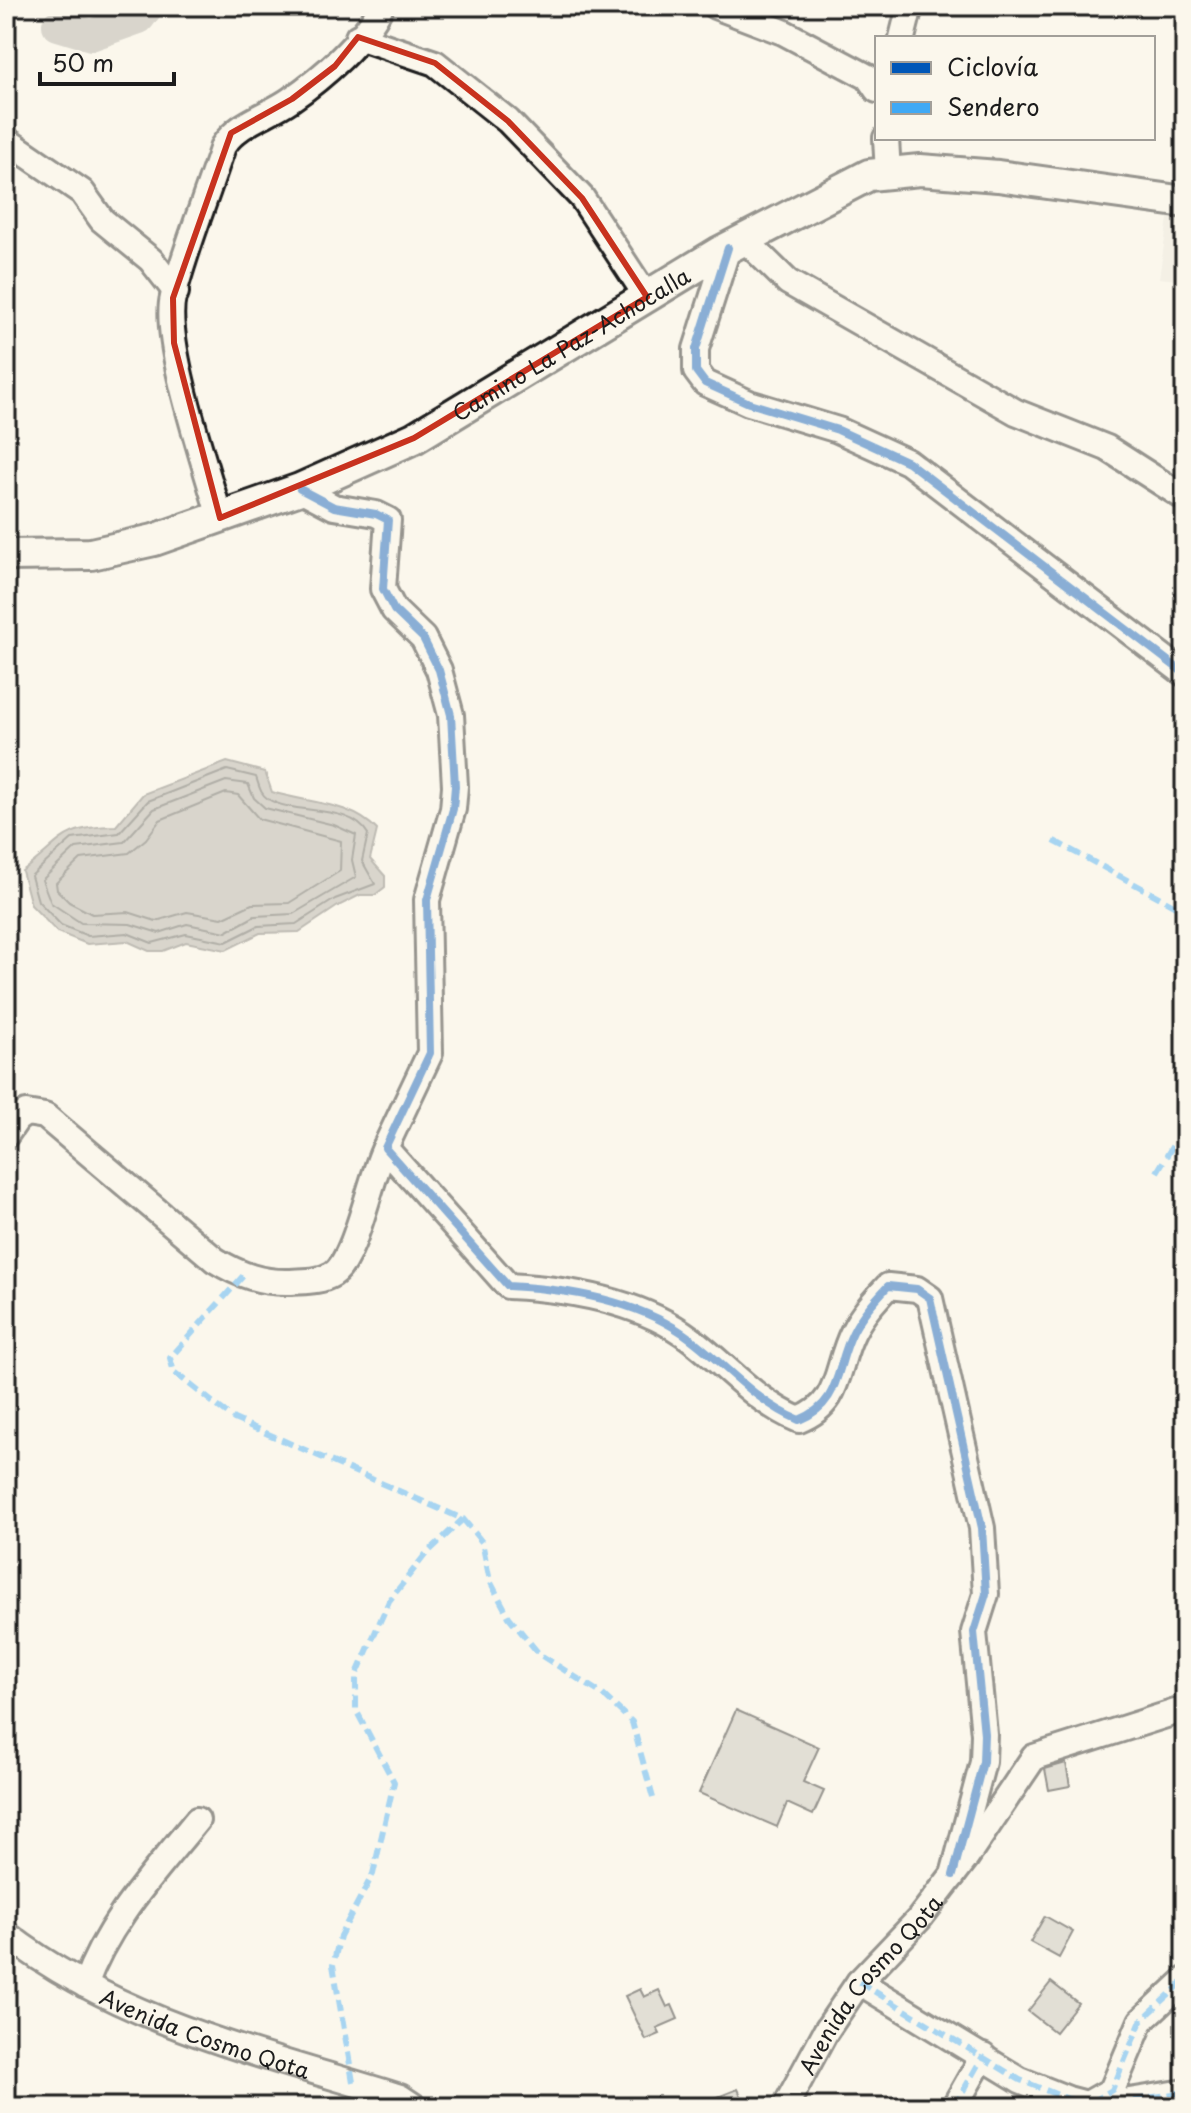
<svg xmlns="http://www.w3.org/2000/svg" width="1191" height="2113" font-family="'Playpen Sans',sans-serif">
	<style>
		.built { fill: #eae6dc }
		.water { fill: #afaca5; stroke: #74726e; stroke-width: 2 }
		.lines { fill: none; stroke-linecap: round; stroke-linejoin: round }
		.shore { stroke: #575653; stroke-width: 2 }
		.river { stroke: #afaca5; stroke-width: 32 }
		.building { fill: #c3c0b8; stroke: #1c1c1c; stroke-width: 2 }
		.minor-casing { stroke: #1c1c1c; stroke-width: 30 }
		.major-casing { stroke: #1c1c1c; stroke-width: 36 }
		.minor { stroke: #fbf7ec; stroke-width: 24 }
		.major { stroke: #fbf7ec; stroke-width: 30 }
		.quiet { stroke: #3fa9f5; stroke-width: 6; stroke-dasharray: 12 6; stroke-linecap: butt }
		.cycleway-casing { stroke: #fbf7ec; stroke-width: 13 }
		.cycleway { stroke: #0057b8; stroke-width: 8 }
		.marked { fill: none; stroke: #c8321e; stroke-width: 6; stroke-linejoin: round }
		.labels { text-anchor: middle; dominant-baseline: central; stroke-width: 7; stroke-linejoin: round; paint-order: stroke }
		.street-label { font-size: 22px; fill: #1c1c1c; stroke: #fbf7ec }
	</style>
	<rect width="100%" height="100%" fill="#fbf7ec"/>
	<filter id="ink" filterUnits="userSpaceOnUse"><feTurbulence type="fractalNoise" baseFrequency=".0125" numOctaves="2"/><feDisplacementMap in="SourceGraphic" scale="16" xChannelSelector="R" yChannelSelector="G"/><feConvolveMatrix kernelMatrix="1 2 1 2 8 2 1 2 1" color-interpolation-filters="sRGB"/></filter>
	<g filter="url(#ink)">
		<path class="built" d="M 1169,212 L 1185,214 L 1185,281 L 1159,278 Z"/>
		<path class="water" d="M 227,762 L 265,772 L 272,792 C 307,803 352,802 377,830 L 370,859 L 385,876 L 385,887 L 375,895 L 360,895 L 338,906 L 299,932 L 260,933 L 226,950 L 186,942 L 163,951 L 149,951 L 127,941 L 87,944 L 57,932 L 31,905 L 22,871 C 64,841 58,827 116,826 L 143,794 Z"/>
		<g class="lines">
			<path class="shore" d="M 227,770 L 256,777 C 259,785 260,794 268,799 C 295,816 350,803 368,834 L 362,861 L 375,884 L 335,899 L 296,924 L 258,926 L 226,942 L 186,934 L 152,943 L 127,933 L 88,936 L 61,925 L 38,901 L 31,876 L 72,839 L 119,833 L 148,801 Z
				M 226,781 L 248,784 L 254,798 L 265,808 L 334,825 L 356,835 L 352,860 L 356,877 L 293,914 L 255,916 L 226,932 L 187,924 L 159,933 L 130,924 L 81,923 L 51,903 L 42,880 L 76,848 L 124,842 L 154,809 Z
				M 226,793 L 238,795 L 259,819 L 341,841 L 340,871 L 289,903 L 252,904 L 222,918 L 187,912 L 156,921 L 128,912 L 92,914 L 69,902 L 57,890 L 56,883 L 81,859 L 129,853 L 146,839 L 160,820 Z"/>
			<path class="river" d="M 58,25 L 91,35 L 139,18 L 148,6"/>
		</g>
		<path class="building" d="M 736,1710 L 819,1747 L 803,1782 L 824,1791 L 813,1815 L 787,1803 L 777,1827 L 699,1793 Z
			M 1066,1763 L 1070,1786 L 1049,1790 L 1045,1769 Z
			M 1045,1916 L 1073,1932 L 1059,1958 L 1030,1942 Z
			M 1051,1982 L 1078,2003 L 1055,2032 L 1028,2011 Z
			M 640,1989 L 644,1997 L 659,1990 L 667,2007 L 672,2005 L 678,2019 L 657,2028 L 660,2034 L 646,2040 L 625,1996 Z
			M 738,2089 L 746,2107 L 695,2107 L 695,2106 Z"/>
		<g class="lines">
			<g class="minor-casing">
				<g id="minor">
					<path d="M 715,6 L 783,32 L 868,77 L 877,90"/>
					<path d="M 358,37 L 435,63 L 508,121 L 582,198 L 647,297"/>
					<path d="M 902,38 L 910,6"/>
					<path d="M 886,138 L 888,173"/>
					<path d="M 6,140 L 82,192 L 102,220 L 151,260 L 176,292"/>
					<path d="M 744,239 L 788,282 L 1016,412 L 1107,448 L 1185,498"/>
					<path d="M 728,248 L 696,349 L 696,371 L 705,383 L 749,403 L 838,430 L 908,462 L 1185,674"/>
					<path d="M 300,489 L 334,507 L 376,514 L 388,520 L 383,589 L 394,610 L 423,638 L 439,670 L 451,715 L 455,786 L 453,809 L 427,900 L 430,1053 L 385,1148 L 508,1286 C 569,1289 641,1301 691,1339 C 728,1367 756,1402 799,1420 C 842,1403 835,1368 853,1332 C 862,1314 875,1300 888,1286 L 917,1289 L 930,1298 L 982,1528 L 986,1594 L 974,1632 L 984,1734 L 983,1762 L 953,1875"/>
					<path d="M 220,518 C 207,468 162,342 173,297 C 186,246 207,196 223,146 C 239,122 267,116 290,100 C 322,78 364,42 381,6"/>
					<path d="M 6,1135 L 17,1119 L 26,1113 L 45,1116 L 215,1260 C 239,1275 262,1283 291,1282 C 305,1281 320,1282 333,1274 C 356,1259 370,1177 385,1148"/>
					<path id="s1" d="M 6,1934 C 119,2022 265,2055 400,2097 L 415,2107"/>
					<path d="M 859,1982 L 1020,2080 L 1068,2099 L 1087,2104 L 1117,2103 L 1185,2092"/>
					<path d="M 85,1985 C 108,1921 155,1872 197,1820"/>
					<path d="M 1089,2103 L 1112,2090 L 1141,2021 L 1185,1980"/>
					<path id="s2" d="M 785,2107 L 826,2031 L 859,1982 L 919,1919 L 966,1858 L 1034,1757 L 1185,1709"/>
					<path d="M 954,2107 L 983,2056"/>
				</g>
			</g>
			<g class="major-casing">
				<g id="major">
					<path id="s3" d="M 6,555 L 91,554 L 154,540 L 300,489 L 414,438 L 720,252 L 869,175 L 920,170 L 998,176 L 1185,202"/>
				</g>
			</g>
			<use href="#minor" class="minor"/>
			<use href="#major" class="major"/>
			<path class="quiet" d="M 1054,841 L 1185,911
				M 1157,1172 L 1185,1125
				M 243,1276 L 170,1358 L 174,1372 L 234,1419 L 463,1519 L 482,1542 L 490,1581 L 509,1617 L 539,1654 L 602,1694 L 632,1722 L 653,1798
				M 859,1982 L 1020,2080 L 1068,2099 L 1087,2104 L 1117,2103 L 1185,2092
				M 353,2082 L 333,1965 L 340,1936 L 373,1874 L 394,1782 L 356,1710 L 356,1676 L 389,1601 L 425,1555 L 463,1519
				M 1091,2102 L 1112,2090 L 1141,2021 L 1185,1980
				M 954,2107 L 983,2056"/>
			<g class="cycleway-casing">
				<path id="cycleway" d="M 728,248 L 696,349 L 696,371 L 705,383 L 749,403 L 838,430 L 908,462 L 1185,674
					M 300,489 L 334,507 L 376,514 L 388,520 L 383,589 L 394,610 L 423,638 L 439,670 L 451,715 L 455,786 L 453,809 L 427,900 L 430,1053 L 385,1148 L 508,1286 C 569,1289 641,1301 691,1339 C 728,1367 756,1402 799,1420 C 842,1403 835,1368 853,1332 C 862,1314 875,1300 888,1286 L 917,1289 L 930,1298 L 982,1528 L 986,1594 L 974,1632 L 984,1734 L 983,1762 L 953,1875"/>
			</g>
			<use href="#cycleway" class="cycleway"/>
		</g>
	</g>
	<path d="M0 0H1191V2113H0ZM 358,37 L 435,63 L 508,121 L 582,198 L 647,297 L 414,438 L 220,518 L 174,343 L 173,298 L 231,133 L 292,99 L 335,66 Z" fill="#fbf7ec" fill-opacity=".55" fill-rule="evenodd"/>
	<path class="marked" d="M 358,37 L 435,63 L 508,121 L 582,198 L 647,297 L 414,438 L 220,518 L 174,343 L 173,298 L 231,133 L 292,99 L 335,66 Z"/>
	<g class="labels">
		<g class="street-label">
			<text stroke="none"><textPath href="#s3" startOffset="612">Camino La Paz-Achocalla</textPath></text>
			<text stroke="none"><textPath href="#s2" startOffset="150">Avenida Cosmo Qota</textPath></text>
			<text stroke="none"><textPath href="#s1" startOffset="224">Avenida Cosmo Qota</textPath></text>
		</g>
	</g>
	<rect width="1191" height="2113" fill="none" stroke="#fbf7ec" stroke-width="32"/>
	<rect x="16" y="16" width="1159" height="2081" fill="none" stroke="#1c1c1c" stroke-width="3" filter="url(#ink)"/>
	<rect x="875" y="36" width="280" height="104" fill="#fbf7ec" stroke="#a29f99" stroke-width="2"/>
	<rect x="891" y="62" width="40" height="12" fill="#0057b8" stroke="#a29f99" stroke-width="2"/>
	<text x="947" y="76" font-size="24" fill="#1c1c1c">Ciclovía</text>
	<rect x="891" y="102" width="40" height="12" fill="#3fa9f5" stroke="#a29f99" stroke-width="2"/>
	<text x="947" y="116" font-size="24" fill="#1c1c1c">Sendero</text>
	<path d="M40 72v12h134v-12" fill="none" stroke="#1c1c1c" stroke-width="4"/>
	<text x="52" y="72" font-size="24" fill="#1c1c1c" stroke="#fbf7ec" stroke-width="6" paint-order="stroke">50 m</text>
</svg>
